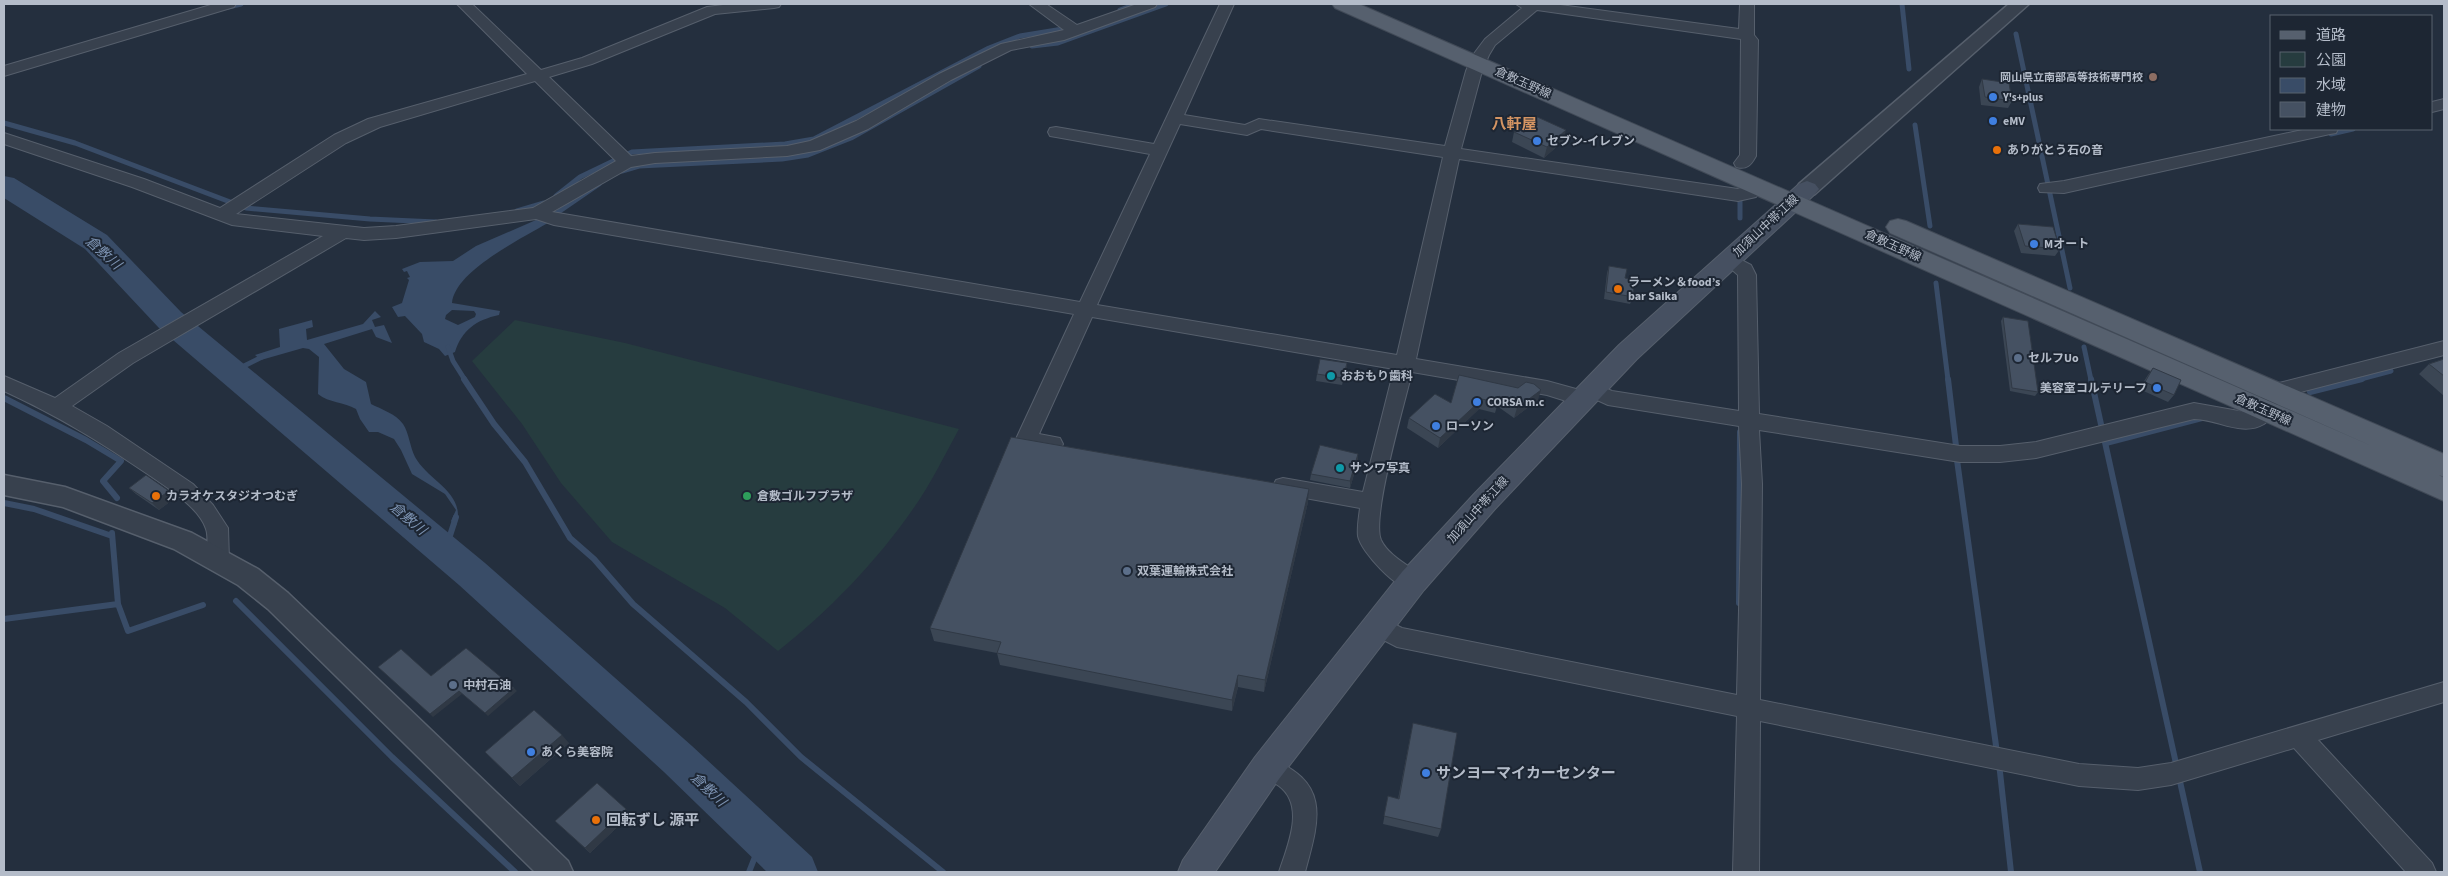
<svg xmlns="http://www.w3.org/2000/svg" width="2448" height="876" font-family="'Source Sans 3','Noto Sans JP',sans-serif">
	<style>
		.green { fill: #263c3f }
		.water { fill: #394c67; fill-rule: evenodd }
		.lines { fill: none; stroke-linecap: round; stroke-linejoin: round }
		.stream-far1 { stroke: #394c67; stroke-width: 5 }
		.stream { stroke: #394c67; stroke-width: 6 }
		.river { fill: #394c67; fill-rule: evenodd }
		.minor-casing { stroke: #565f6c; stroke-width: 2 }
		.tertiary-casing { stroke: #565f6c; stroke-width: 3 }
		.secondary-casing { stroke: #565f6c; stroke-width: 2 }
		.primary-casing { stroke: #414a57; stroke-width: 2 }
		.minor { fill: #38414e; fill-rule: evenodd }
		.tertiary { fill: #38414e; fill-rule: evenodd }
		.secondary { fill: #465061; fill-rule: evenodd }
		.primary { fill: #56606e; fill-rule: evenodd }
		.wall { fill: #3b4654 }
		.shaded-wall { fill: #303945 }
		.building { fill: #455162; stroke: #303945 }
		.education-dot { fill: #8d6e63; stroke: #1d2633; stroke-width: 2 }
		.shop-dot { fill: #3f7fe0; stroke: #1d2633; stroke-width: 2 }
		.food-dot { fill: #e8710a; stroke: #1d2633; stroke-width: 2 }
		.service-dot { fill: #5c6f8a; stroke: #1d2633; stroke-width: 2 }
		.culture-dot { fill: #0f9aa8; stroke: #1d2633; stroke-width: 2 }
		.leisure-dot { fill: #2e9e5b; stroke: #1d2633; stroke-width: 2 }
		.labels { text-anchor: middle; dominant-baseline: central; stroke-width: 4; stroke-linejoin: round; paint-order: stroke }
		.far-poi-label { font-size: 11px; font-weight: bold; fill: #b4bcc9; stroke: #1d2633; text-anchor: end }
		.street-label { font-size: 12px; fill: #b4bcc9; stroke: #1d2633 }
		.poi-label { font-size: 12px; font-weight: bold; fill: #b4bcc9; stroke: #1d2633; text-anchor: start }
		.water-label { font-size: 14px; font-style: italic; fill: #7c92b1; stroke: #1d2633 }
		.quarter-label { font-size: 15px; font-weight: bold; fill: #d59563; stroke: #1d2633 }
		.near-poi-label { font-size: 15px; font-weight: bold; fill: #b4bcc9; stroke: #1d2633; text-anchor: start }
	</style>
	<rect width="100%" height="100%" fill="#242f3e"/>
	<path class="green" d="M 515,320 L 625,343 L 959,429 C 944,456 931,484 913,509 C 877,561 828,612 778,651 L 725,608 L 612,542 L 561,483 L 522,424 L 472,361 Z"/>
	<path class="water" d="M 536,220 L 551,221 C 525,237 455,270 452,303 L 500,311 L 499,315 C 476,320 462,330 455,352 L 445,356 L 439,349 L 424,342 L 422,334 L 405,316 L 398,317 L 392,307 L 402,303 L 409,280 L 407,278 L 410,277 L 407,271 L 404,272 L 402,269 L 420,262 L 453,261 L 476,246 ZM 452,310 L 474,311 L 476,314 L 475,317 L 458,325 L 445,319 L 446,315 Z
		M 375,311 L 381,317 L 372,320 L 375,327 L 384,325 L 392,343 L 376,337 L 372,329 L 324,344 L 344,369 L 366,382 L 371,404 C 381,409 396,414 403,424 C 409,433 410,447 415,457 C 428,481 467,493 456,526 L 451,521 L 456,510 L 445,494 L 412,474 L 401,450 L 394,439 L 378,432 L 369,432 L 360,419 L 356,409 C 344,402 329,403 318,394 L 319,357 L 309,349 L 303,348 L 261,360 L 255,355 L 280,347 L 279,329 L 312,320 L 313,327 L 306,329 L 307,340 L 363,324 Z"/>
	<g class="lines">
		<path class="stream-far1" d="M 1902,4 L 1909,69
			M 228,7 L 241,4
			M 1120,10 L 1136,4
			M 2016,34 L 2070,288
			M 1032,46 L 1058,43 L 1166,4
			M 4,123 L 75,143 L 246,208 L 370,219 L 436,222
			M 1915,125 L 1930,226
			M 2331,134 L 2353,129
			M 622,171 L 639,166 L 782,159 L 808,155 L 851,138 L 979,66
			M 556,196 L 580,177 L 632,152 L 785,144 L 814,139 L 989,48 L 1020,36 L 1069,28
			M 1740,198 L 1740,218
			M 517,211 L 544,203
			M 551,217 L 599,184
			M 1936,283 L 1948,380
			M 448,347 L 453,361 L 465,380
			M 2084,347 L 2091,380
			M 232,372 L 266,355
			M 2357,380 L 2391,371"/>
		<path class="stream" d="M 464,379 L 494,424 L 525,462 L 570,538 L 594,559 L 633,604 L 746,702 L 801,757 L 943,872
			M 1948,379 L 1956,446
			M 2091,379 L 2177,768
			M 2310,392 L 2362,379
			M 4,398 L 86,440 L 121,461 L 103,481 L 117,498
			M 2106,443 L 2202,418
			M 1957,460 L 1997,753
			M 4,503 L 34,509 L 112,536
			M 112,533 L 118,604 L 128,631 L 203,605
			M 445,551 L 456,517
			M 236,601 L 392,757 L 515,872
			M 1739,603 L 1740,432
			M 4,619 L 118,604
			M 1999,763 L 2011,872
			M 2179,777 L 2200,872
			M 749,872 L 762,839"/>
		<path class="river" d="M 4,176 L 14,178 L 107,235 L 181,312 L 485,563 L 692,746 L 812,857 L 818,872 L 767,872 L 664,772 L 459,585 L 159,328 L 85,249 L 4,198 Z"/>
		<g class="minor-casing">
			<path id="minor" d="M 214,4 L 236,4 L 234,7 L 4,76 L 4,66 Z
				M 457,4 L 472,4 L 541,70 L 582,58 L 707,7 L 731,4 L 781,4 L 779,7 L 774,8 L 715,14 L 592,64 L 549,77 L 631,156 L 655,153 L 787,146 L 810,141 L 856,121 L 939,74 L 1001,44 L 1064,30 L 1029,4 L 1046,4 L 1077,25 L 1137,4 L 1157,4 L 1155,7 L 1064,40 L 1011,50 L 951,80 L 868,129 L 820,150 L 787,156 L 655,163 L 631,167 L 552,212 L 1080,302 L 1150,154 L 1056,137 L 1050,136 L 1048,132 L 1050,128 L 1056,127 L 1154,144 L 1220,4 L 1234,4 L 1184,115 L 1245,125 L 1259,119 L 1445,146 L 1466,71 L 1473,55 L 1485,39 L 1522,8 L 1516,4 L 1553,4 L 1739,29 L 1740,4 L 1754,4 L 1754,35 L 1758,40 L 1756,156 C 1751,165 1747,170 1736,167 L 1734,163 L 1740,155 L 1741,39 L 1537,10 L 1495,45 L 1489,55 L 1482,71 L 1461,149 L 1738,189 L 1750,187 L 1756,189 L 1759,193 L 1756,197 L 1738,201 L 1459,159 L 1416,359 L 1547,381 L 1576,389 L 1584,394 L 1581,389 L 1584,384 L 1591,382 L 1612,391 L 1739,411 L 1738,275 L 1721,260 L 1724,256 L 1730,254 L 1751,265 L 1756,275 L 1759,414 L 1960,446 L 2000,446 L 2036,442 L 2194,403 L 2250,413 L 2265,391 L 2275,384 L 2444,341 L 2444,355 L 2285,396 C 2275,403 2274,417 2264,424 C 2242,437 2217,419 2194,419 L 2036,458 L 2000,462 L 1960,462 L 1759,430 L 1762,484 L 1760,700 L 2079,764 L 2138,768 L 2171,763 L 2444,682 L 2444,702 L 2318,740 L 2432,863 L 2436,872 L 2406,872 L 2294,748 L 2171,785 L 2138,790 L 2079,786 L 1760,721 L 1759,872 L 1733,872 L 1737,716 L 1397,647 L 1370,633 L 1367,626 L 1370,619 L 1378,616 L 1402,628 L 1737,695 L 1742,484 L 1739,426 L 1608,405 L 1586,395 L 1590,401 L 1587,406 L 1580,408 L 1563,400 L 1547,395 L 1412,372 C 1405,402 1371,517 1381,540 C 1388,555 1408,565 1421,575 L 1424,581 L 1421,587 C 1418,588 1416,590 1413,590 C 1397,590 1361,552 1358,536 C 1357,527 1359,517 1360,508 L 1283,494 L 1276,492 L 1273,486 L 1276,480 L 1283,478 L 1363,492 L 1394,369 L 1092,317 L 1039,434 L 1060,438 L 1063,444 L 1060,450 L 1053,452 L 1019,445 L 1016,439 L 1074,314 L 554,225 L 536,219 L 396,238 L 364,240 L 346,238 L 133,363 L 72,406 L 107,426 L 193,484 L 213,505 L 228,528 L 229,560 L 226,566 L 218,569 L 210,566 C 204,554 210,541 206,529 C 199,507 166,487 149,475 C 99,441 58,416 4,391 L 4,376 L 55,398 L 119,353 L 323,236 L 232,225 L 132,187 L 4,144 L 4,133 L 144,179 L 220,208 L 334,135 L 368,119 L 527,74 ZM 535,81 L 616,161 L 533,208 L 396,226 L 364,228 L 236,214 L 346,143 L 380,127 ZM 1180,124 L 1247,135 L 1261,129 L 1443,157 L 1397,355 L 1097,305 Z
				M 2444,99 L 2444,109 L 2432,112 L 2432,102 Z
				M 2307,129 L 2338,129 L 2336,133 L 2330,134 L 2064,193 L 2040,192 L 2038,188 L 2040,184 L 2064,181 Z
				M 1267,757 C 1331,782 1320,817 1305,872 L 1279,872 C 1287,847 1306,806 1279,786 C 1270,779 1260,779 1255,768 L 1259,760 Z"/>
		</g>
		<g class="tertiary-casing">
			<path id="tertiary" d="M 2009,4 L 2029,4 L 1815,194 L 1807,196 L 1799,194 L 1796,189 L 1799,184 Z
				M 4,475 L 65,487 L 192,533 L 258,569 L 288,593 L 568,861 L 573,872 L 535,872 L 268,609 L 238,585 L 174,549 L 63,507 L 4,495 Z"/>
		</g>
		<g class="secondary-casing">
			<path id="secondary" d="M 1807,181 L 1815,184 L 1819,189 L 1815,194 L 1637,359 L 1495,509 L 1424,590 L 1279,779 L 1215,872 L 1178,872 L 1183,860 L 1255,757 L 1402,572 L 1475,493 L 1619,345 L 1799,184 Z"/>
		</g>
		<g class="primary-casing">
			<path id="primary" d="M 1332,4 L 1359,4 L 2374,447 L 1890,233 L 1886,227 L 1890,221 L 1898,219 L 1906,221 L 2444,454 L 2444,477 L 2439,475 L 2444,478 L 2444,501 L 1335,8 Z"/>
		</g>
		<use href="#minor" class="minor"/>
		<use href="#tertiary" class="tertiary"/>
		<use href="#secondary" class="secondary"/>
		<use href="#primary" class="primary"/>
	</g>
	<path class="wall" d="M 1982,79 L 2012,101 L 2008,108 L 1981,105 L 1979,87 Z
		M 1514,132 L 1563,141 L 1544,158 L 1512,142 Z
		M 2018,224 L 2060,249 L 2055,256 L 2021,253 L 2014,231 Z
		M 1609,266 L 1625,278 L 1633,297 L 1630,304 L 1604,299 L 1607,273 Z
		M 2003,317 L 2038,392 L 2035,396 L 2010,391 L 2001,321 Z
		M 2444,359 L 2444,396 L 2419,374 L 2429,364 Z
		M 1347,363 L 1346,371 L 1342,385 L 1316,381 L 1317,374 Z
		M 2153,368 L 2174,395 L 2168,402 L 2139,389 L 2148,375 Z
		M 1459,375 L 1538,400 L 1514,418 L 1497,406 L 1495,413 L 1479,409 L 1438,448 L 1407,428 L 1409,418 L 1451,403 Z
		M 1358,461 L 1350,488 L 1310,480 L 1311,474 Z
		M 129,488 L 176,497 L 159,510 L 136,494 Z
		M 1309,489 L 1308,502 L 1264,692 L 1238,687 L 1232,711 L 1000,665 L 997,653 L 934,641 L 930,628 Z
		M 1413,723 L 1441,829 L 1438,837 L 1383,824 L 1388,796 L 1398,799 Z
		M 569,743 L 520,786 L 485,752 Z
		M 631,814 L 590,853 L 555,821 Z"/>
	<path class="shaded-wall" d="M 1566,130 L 1563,141 L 1544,158 L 1547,147 Z
		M 1347,363 L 1346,371 L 1342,385 L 1343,378 Z
		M 1541,390 L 1538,400 L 1514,418 L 1517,408 Z
		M 1482,399 L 1479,409 L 1438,448 L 1440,438 Z
		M 1358,454 L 1358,461 L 1350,488 L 1350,481 Z
		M 1309,489 L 1308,502 L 1264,692 L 1265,680 Z
		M 169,491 L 176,497 L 159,510 L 152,503 Z
		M 1238,675 L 1238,687 L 1232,711 L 1232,700 Z
		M 514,688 L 517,691 L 488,716 L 485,713 Z
		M 459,691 L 462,694 L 433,717 L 430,714 Z
		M 562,735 L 569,743 L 520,786 L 512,778 Z
		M 626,809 L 631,814 L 590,853 L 585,848 Z"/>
	<path class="building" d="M 1982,79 L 2009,83 L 2012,101 L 1985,97 Z
		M 1533,115 L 1566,130 L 1547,147 L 1514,132 Z
		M 2018,224 L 2053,227 L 2060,249 L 2025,246 Z
		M 1609,266 L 1627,269 L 1625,278 L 1634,280 L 1633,297 L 1606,292 Z
		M 2003,317 L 2028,321 L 2038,392 L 2012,388 Z
		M 1320,359 L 1347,363 L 1343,378 L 1317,374 Z
		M 2444,359 L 2444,376 L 2429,364 Z
		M 2153,368 L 2181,380 L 2174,395 L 2145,382 Z
		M 1459,375 L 1518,388 L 1526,382 L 1534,384 L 1541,390 L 1517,408 L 1499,396 L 1498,403 L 1482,399 L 1440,438 L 1409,418 L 1435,394 L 1451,403 Z
		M 1011,437 L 1309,489 L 1265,680 L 1238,675 L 1232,700 L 997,653 L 1001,642 L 930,628 Z
		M 1320,445 L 1358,454 L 1350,481 L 1311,474 Z
		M 146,475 L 169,491 L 152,503 L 129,488 Z
		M 466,648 L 514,688 L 485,713 L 459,691 L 430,714 L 378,667 L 401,649 L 431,676 Z
		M 534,710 L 562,735 L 512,778 L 485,752 Z
		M 1413,723 L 1457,733 L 1441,829 L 1384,816 L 1388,796 L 1399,799 Z
		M 597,783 L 626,809 L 585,848 L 555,821 Z"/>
	<circle class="education-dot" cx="2153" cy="77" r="5"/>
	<g class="shop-dot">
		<circle cx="1993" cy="97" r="5"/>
		<circle cx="1993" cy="121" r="5"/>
		<circle cx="1537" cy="141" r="5"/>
		<circle cx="2034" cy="244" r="5"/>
		<circle cx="2157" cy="388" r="5"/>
		<circle cx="1477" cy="402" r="5"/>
		<circle cx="1436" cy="426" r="5"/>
		<circle cx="531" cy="752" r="5"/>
		<circle cx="1426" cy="773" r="5"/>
	</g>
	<g class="food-dot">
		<circle cx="1997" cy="150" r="5"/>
		<circle cx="1618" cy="289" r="5"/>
		<circle cx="156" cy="496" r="5"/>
		<circle cx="596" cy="820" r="5"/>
	</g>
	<g class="service-dot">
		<circle cx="2018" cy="358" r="5"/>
		<circle cx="1127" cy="571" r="5"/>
		<circle cx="453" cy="685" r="5"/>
	</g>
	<g class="culture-dot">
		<circle cx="1331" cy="376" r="5"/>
		<circle cx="1340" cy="468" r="5"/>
	</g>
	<circle class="leisure-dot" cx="747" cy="496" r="5"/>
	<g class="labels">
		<g class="far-poi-label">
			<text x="2143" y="77">岡山県立南部高等技術専門校</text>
			<text x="2003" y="97" text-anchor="start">Y's+plus</text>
		</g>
		<g class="street-label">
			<text transform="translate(1523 83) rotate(24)">倉敷玉野線</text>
			<text transform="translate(1766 226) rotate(-43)">加須山中帯江線</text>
			<text transform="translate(1893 246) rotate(24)">倉敷玉野線</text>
			<text transform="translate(2263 410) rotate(24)">倉敷玉野線</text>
			<text transform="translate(1478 510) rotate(-48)">加須山中帯江線</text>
		</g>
		<g class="poi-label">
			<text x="2003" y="121">eMV</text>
			<text x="1547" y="141">セブン-イレブン</text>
			<text x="2007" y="150">ありがとう石の音</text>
			<text x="2044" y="244">Mオート</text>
			<text x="1628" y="282">ラーメン＆food’s<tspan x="1628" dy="14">bar Saika</tspan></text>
			<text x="2028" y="358">セルフUo</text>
			<text x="1341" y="376">おおもり歯科</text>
			<text x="2147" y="388" text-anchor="end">美容室コルテリーフ</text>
			<text x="1487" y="402">CORSA m.c</text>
			<text x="1446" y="426">ローソン</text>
			<text x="1350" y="468">サンワ写真</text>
			<text x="166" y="496">カラオケスタジオつむぎ</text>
			<text x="757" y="496">倉敷ゴルフプラザ</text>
			<text x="1137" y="571">双葉運輸株式会社</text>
			<text x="463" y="685">中村石油</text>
			<text x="541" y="752">あくら美容院</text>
		</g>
		<g class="water-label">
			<text transform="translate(103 253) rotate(42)">倉敷川</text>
			<text transform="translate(408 519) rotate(40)">倉敷川</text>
			<text transform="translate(708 790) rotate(43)">倉敷川</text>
		</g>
		<g class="quarter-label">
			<text x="1514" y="124">八軒屋</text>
		</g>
		<g class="near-poi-label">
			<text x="1436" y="773">サンヨーマイカーセンター</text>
			<text x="606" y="820">回転ずし 源平</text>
		</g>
	</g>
	<rect width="2448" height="876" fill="none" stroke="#b4bcc9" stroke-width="10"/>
	<rect x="2270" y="15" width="162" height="115" fill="#1d2633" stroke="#59626f"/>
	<rect x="2280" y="31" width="25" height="8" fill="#56606e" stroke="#59626f"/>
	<text x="2316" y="40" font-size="15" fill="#b4bcc9">道路</text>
	<rect x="2280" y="52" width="25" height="15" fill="#263c3f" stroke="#59626f"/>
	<text x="2316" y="65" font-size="15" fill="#b4bcc9">公園</text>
	<rect x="2280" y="78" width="25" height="15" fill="#394c67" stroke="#59626f"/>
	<text x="2316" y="90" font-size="15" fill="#b4bcc9">水域</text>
	<rect x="2280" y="102" width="25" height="15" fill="#455162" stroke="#59626f"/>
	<text x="2316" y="115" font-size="15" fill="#b4bcc9">建物</text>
</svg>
